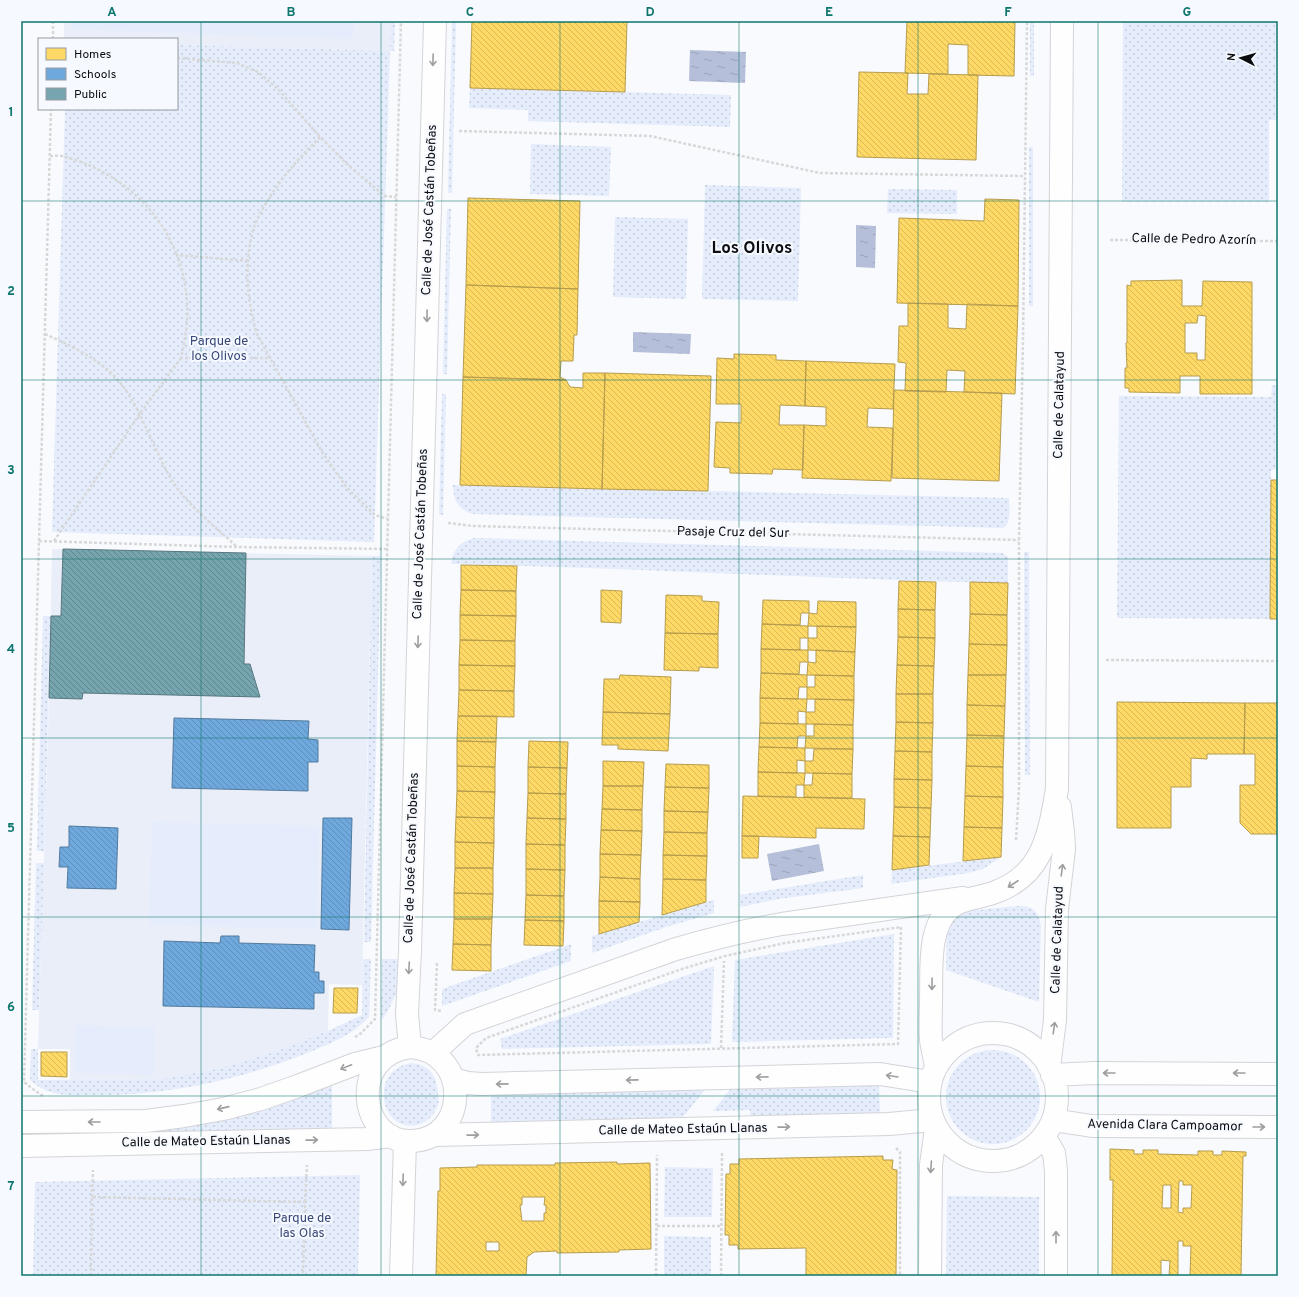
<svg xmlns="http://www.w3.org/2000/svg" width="1299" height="1297" font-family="Overpass,sans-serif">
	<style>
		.built { fill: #e9eef9 }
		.green { fill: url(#green-dots) }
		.pitch { fill: #e5edfc }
		.water { fill: url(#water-ripples) }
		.homes { fill: url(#homes-back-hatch); stroke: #b69c4c; fill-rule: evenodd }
		.schools { fill: url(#schools-back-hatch); stroke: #517a9f }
		.public { fill: url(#public-back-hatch); stroke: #56777f }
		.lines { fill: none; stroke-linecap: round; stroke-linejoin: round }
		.street-casing { stroke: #d3d4d7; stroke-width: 24 }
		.path { stroke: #d8d8d8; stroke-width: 2.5; stroke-dasharray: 3 2; stroke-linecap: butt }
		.street { stroke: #fefeff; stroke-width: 22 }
		.oneway { stroke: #9d9e9f }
		.grid { fill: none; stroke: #0f766e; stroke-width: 1; stroke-opacity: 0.55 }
		.labels { text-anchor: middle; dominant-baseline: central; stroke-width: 4; stroke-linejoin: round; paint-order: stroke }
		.street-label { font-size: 13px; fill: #0c0d10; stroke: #f6f9ff }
		.park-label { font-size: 13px; fill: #364776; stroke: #f6f9ff }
		.district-label { font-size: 17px; font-weight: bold; fill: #0c0d10; stroke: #f6f9ff }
		.neatline { fill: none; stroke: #0f766e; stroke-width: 1.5 }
		.grid-label { font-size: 13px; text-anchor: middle; font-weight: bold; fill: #0f766e }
	</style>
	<defs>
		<pattern id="green-dots" width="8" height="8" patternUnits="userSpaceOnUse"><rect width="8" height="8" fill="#e5edfc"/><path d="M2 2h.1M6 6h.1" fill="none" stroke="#c3cad7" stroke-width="1.8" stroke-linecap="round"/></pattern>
		<pattern id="water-ripples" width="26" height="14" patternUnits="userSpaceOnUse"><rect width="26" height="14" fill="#b5bfd9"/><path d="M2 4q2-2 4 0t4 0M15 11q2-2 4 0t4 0" fill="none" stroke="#9aa3b9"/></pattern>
		<pattern id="homes-back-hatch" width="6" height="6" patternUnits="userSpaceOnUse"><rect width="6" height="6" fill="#ffd966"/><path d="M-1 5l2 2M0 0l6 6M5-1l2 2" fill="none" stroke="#d9b957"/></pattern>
		<pattern id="schools-back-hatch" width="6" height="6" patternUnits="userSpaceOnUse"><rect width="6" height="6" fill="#6fa8dc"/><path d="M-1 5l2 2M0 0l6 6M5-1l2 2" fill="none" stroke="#5f8fbc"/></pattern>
		<pattern id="public-back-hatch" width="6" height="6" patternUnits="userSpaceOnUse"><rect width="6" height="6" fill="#76a5af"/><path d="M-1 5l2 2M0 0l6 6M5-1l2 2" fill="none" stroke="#5f858d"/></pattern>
	</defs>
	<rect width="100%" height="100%" fill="#f8fafd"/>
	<path class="built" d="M 64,21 L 391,21 L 390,51 L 177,45 L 177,39 L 64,39 Z
		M 52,549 L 372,556 L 362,985 L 329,984 L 328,1031 L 275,1052 L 217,1069 L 163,1079 L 70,1080 L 70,1049 L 38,1049 L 49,698 Z"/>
	<path class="green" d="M 391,21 L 395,21 L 394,51 L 390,51 L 374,542 L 52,532 L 65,109 L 177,109 L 177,45 L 390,51 Z
		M 1030,21 L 1034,21 L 1034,76 L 1030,76 Z
		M 1123,21 L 1278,21 L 1278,120 L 1269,120 L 1269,202 L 1122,202 Z
		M 452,22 L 456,22 L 452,193 L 448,193 Z
		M 470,88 L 731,95 L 730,127 L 528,121 L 528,110 L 469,108 Z
		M 531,144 L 611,147 L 609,196 L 530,194 Z
		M 1029,147 L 1033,147 L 1033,306 L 1029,306 Z
		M 705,185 L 801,188 L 798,301 L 702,299 Z
		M 888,189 L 957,190 L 957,214 L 887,213 Z
		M 447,209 L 451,209 L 447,374 L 443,374 Z
		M 615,217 L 688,219 L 686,299 L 613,297 Z
		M 1272,385 L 1278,386 L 1278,469 L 1271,470 L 1270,619 L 1117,618 L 1119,396 L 1271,397 Z
		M 442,394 L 446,394 L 443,515 L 439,514 Z
		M 453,485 L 1009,498 C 1009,507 1012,523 1003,528 L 473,514 C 458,510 453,499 453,485 Z
		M 474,538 L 1003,553 L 1008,557 L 1008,583 C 822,579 637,568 451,564 C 453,550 459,542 474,538 Z
		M 1024,552 L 1029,552 L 1030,775 L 1025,775 Z
		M 372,556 L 381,556 L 371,942 L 364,942 Z
		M 43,616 L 51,616 L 44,851 L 37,851 Z
		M 1001,857 L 983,869 L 968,873 L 891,884 L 892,870 Z
		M 36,863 L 44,863 L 39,1010 L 32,1010 Z
		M 863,875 L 863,888 L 778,899 L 740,907 L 740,895 Z
		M 714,900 L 714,913 L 669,926 L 592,953 L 592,936 Z
		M 1017,906 C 1032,906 1037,909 1041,925 L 1039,1002 L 946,970 L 947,927 L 960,913 L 967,911 Z
		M 894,934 L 893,1038 L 732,1042 L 735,960 Z
		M 571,944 L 571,961 L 442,1006 L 442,989 Z
		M 363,959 L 371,959 L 369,1017 C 354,1034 331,1043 310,1052 C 240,1080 166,1096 91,1095 C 79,1095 66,1096 54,1093 C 45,1091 37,1086 30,1080 L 31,1049 L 38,1049 L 38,1080 L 163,1079 L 217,1069 L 275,1052 L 328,1031 L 362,1015 Z
		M 382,959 L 402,959 L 399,987 L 388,1011 L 381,1021 Z
		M 714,966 L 711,1044 L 502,1049 L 500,1039 Z
		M946 1097a47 47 0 1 1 94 0a47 47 0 1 1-94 0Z
		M 411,1063 C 429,1064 437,1076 438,1093 C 439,1098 439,1103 437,1108 C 433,1116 427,1123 417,1125 C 379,1132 369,1070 411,1063 Z
		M 332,1083 L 332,1133 L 39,1138 L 39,1131 Z
		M 879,1083 L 880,1116 L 750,1119 L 750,1110 L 713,1111 L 733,1086 Z
		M 707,1087 L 680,1121 L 491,1125 L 491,1092 Z
		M 665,1167 L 713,1168 L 712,1217 L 664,1217 Z
		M 360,1175 L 358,1276 L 33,1276 L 35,1182 Z
		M 947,1196 L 1039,1197 L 1039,1276 L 946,1276 Z
		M 664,1236 L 711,1237 L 711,1276 L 664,1276 Z"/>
	<path class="pitch" d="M 73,21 L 354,21 L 352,39 L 73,29 Z
		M 152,822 L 319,826 L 316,929 L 149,925 Z
		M 76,1025 L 155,1028 L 154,1075 L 75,1073 Z"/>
	<path class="water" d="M 690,50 L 746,52 L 745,83 L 689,81 Z
		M 856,225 L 876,226 L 875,268 L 856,267 Z
		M 633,332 L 691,334 L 690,354 L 633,352 Z
		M 819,844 L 824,871 L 772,881 L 767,854 Z"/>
	<path class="homes" d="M 472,21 L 627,21 L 625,92 L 470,88 Z
		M 907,21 L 1015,21 L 1014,76 L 968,75 L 968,45 L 948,44 L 948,74 L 905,73 Z
		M 859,72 L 908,73 L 907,94 L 928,94 L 929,74 L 978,75 L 976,160 L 857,157 Z
		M 468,198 L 580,201 L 578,289 L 466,285 Z
		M 985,199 L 1019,200 L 1018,306 L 897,303 L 899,218 L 984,221 Z
		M 1182,280 L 1182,306 L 1202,306 L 1203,281 L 1252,282 L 1252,394 L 1200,394 L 1200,376 L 1180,376 L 1180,393 L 1129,392 L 1129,388 L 1125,388 L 1125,368 L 1127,368 L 1126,343 L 1127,343 L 1127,285 L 1131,286 L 1131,281 ZM 1198,315 L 1206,316 L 1205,360 L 1197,360 L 1197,353 L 1185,353 L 1185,323 L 1197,323 Z
		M 466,285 L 578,289 L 577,335 L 574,335 L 573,361 L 561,361 L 560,377 L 566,380 L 463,377 Z
		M 908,303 L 948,304 L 948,328 L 966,329 L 967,304 L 1018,306 L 1015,394 L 964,392 L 965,371 L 947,370 L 946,392 L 905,391 L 906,363 L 898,362 L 899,326 L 908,326 Z
		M 734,354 L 776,355 L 776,360 L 806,361 L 805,406 L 780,405 L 779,425 L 804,425 L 803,470 L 773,469 L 772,474 L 730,473 L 730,468 L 714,467 L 716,422 L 741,423 L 741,404 L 716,404 L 717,358 L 734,359 Z
		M 806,361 L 895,364 L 893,409 L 868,408 L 867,427 L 893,428 L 891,481 L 802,478 L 804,425 L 826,426 L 826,407 L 805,406 Z
		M 583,373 L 605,373 L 602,489 L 460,485 L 463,377 L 566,380 L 570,387 L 583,388 Z
		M 605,373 L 711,376 L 708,491 L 602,489 Z
		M 894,390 L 1002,393 L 999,481 L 892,478 Z
		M 1271,480 L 1278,480 L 1278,619 L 1270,619 Z
		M 461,565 L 517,566 L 516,591 L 461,590 Z
		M 899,581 L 936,582 L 935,610 L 898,609 Z
		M 970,582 L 1008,583 L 1007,615 L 970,614 Z
		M 461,590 L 516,591 L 516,616 L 460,615 Z
		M 601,590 L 622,591 L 621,623 L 601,622 Z
		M 666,595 L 702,596 L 702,601 L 719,602 L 718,634 L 665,633 Z
		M 763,600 L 809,601 L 809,613 L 801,613 L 800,625 L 762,624 Z
		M 818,601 L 856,602 L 856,627 L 808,626 L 809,613 L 817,614 Z
		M 898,609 L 935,610 L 935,638 L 898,637 Z
		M 970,614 L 1007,615 L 1007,645 L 969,644 Z
		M 460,615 L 516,616 L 515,641 L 460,640 Z
		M 762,624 L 808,626 L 808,638 L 800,638 L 800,650 L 761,649 Z
		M 817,626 L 856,627 L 855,652 L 808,650 L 808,638 L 817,638 Z
		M 665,633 L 718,634 L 718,668 L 699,667 L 699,671 L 664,670 Z
		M 898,637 L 935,638 L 934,666 L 897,665 Z
		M 460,640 L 515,641 L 515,666 L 459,665 Z
		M 969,644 L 1007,645 L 1006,675 L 968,675 Z
		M 761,649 L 808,650 L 808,662 L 800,662 L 799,674 L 761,673 Z
		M 816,650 L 855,652 L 854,676 L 807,675 L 808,662 L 816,663 Z
		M 459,665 L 515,666 L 514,691 L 459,690 Z
		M 897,665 L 934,666 L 933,694 L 896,694 Z
		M 761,673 L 807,675 L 807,687 L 799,687 L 798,699 L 760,698 Z
		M 620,675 L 671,677 L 670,714 L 603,712 L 604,679 L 619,679 Z
		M 815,675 L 854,676 L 854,700 L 807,699 L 807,687 L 815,687 Z
		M 968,675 L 1006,675 L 1005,706 L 967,705 Z
		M 459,690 L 514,691 L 514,717 L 458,716 Z
		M 896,694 L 933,694 L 933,723 L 896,722 Z
		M 760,698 L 807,699 L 806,712 L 798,711 L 798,724 L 760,723 Z
		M 815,699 L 854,700 L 853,725 L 806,724 L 806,712 L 815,712 Z
		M 1117,702 L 1245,703 L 1244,754 L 1207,754 L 1207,759 L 1191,758 L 1191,787 L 1171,787 L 1171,828 L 1117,828 Z
		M 1245,703 L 1278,703 L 1278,834 L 1251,834 L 1240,823 L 1240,785 L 1255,785 L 1255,754 L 1244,754 Z
		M 967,705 L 1005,706 L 1004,736 L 967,735 Z
		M 603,712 L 670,714 L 668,751 L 618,749 L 618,745 L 602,745 Z
		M 458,716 L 497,716 L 496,742 L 457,741 Z
		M 896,722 L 933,723 L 932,752 L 895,751 Z
		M 760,723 L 806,724 L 806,736 L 798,736 L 797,748 L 759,747 Z
		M 814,724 L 853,725 L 853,749 L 805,748 L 806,736 L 814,736 Z
		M 967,735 L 1004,736 L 1003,767 L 966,766 Z
		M 457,741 L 496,742 L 495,767 L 457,766 Z
		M 529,741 L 568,742 L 567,768 L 528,767 Z
		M 759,747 L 805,748 L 805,761 L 797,760 L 797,773 L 758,772 Z
		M 814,749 L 853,749 L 852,774 L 805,773 L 805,761 L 813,761 Z
		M 895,751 L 932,752 L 932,780 L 894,779 Z
		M 603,761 L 644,762 L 643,786 L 603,786 Z
		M 666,764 L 709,765 L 709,788 L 665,787 Z
		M 457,766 L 495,767 L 495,792 L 457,791 Z
		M 966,766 L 1003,767 L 1003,797 L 965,796 Z
		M 528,767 L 567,768 L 566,794 L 528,793 Z
		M 758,772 L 805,773 L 804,785 L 796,785 L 796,797 L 758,796 Z
		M 813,773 L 852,774 L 852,798 L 804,797 L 804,785 L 812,785 Z
		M 894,779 L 932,780 L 931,808 L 894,807 Z
		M 603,786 L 643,786 L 642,810 L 602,809 Z
		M 665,787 L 709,788 L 708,812 L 664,811 Z
		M 457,791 L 495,792 L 494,818 L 456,817 Z
		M 528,793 L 566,794 L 566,819 L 527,818 Z
		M 743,796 L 865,799 L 864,829 L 816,828 L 816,838 L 742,836 Z
		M 965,796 L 1003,797 L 1002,828 L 964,827 Z
		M 894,807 L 931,808 L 930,837 L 893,836 Z
		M 602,809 L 642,810 L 642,831 L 601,830 Z
		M 664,811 L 708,812 L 707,833 L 664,832 Z
		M 456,817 L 494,818 L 494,843 L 455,842 Z
		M 527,818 L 566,819 L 565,845 L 526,844 Z
		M 964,827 L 1002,828 L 1001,857 L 963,861 Z
		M 601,830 L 642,831 L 641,855 L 600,854 Z
		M 664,832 L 707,833 L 707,856 L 663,855 Z
		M 742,836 L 759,836 L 758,858 L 742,858 Z
		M 893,836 L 930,837 L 929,865 L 892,870 Z
		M 455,842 L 494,843 L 493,868 L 455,868 Z
		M 526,844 L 565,845 L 565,870 L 526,869 Z
		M 600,854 L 641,855 L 640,879 L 600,877 Z
		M 663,855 L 707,856 L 706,880 L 663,879 Z
		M 455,868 L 493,868 L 493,894 L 454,893 Z
		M 526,869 L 565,870 L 564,896 L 526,895 Z
		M 600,877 L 640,879 L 640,902 L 599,901 Z
		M 663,879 L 706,880 L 706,902 L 662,915 Z
		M 454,893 L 493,894 L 492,919 L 454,919 Z
		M 526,895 L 564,896 L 564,921 L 525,920 Z
		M 599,901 L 640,902 L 639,922 L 599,934 Z
		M 454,919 L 492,919 L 491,945 L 453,944 Z
		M 525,920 L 564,921 L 563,946 L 524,945 Z
		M 453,944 L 491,945 L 491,971 L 452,970 Z
		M 334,988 L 358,988 L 357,1013 L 333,1013 Z
		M 41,1052 L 67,1052 L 67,1077 L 41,1076 Z
		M 1110,1149 L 1134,1150 L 1134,1154 L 1143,1154 L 1143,1150 L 1158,1150 L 1158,1154 L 1198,1155 L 1198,1151 L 1213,1151 L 1213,1155 L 1222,1155 L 1222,1151 L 1246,1152 L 1246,1156 L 1243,1156 L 1241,1276 L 1190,1276 L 1191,1246 L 1183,1246 L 1183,1241 L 1178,1241 L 1178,1276 L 1169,1276 L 1170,1261 L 1161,1260 L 1161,1276 L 1112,1276 L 1113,1180 L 1110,1180 ZM 1179,1181 L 1183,1181 L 1183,1185 L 1192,1185 L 1191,1208 L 1183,1208 L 1183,1213 L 1178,1212 ZM 1163,1185 L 1171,1185 L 1171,1208 L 1162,1208 Z
		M 883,1156 L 883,1160 L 893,1160 L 892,1169 L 897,1170 L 896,1276 L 806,1276 L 806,1248 L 738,1249 L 738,1245 L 729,1245 L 729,1235 L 725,1235 L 726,1174 L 730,1174 L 730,1164 L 739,1164 L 739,1159 Z
		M 617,1162 L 617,1164 L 650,1163 L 651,1249 L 619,1250 L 619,1252 L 557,1253 L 557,1251 L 534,1252 L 527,1257 L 526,1276 L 436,1276 L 438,1191 L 440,1191 L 440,1168 L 477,1167 L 477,1165 L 555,1165 L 555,1163 ZM 522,1197 L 545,1197 L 544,1205 L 546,1205 L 546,1213 L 544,1213 L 544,1221 L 522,1221 L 520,1205 L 522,1205 ZM 486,1242 L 499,1242 L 499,1251 L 486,1251 Z"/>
	<path class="schools" d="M 174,718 L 309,721 L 308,739 L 318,740 L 318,762 L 308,762 L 308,791 L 172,788 Z
		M 323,818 L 352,818 L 349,930 L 321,929 Z
		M 69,826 L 118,828 L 116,889 L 67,888 L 68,867 L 59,867 L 60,847 L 69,847 Z
		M 221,936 L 239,936 L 239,943 L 315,945 L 314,972 L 319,972 L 319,981 L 324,981 L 324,993 L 314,993 L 314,1009 L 163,1006 L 164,941 L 220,943 Z"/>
	<path class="public" d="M 63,549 L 246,553 L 244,664 L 250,664 L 260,697 L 83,693 L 82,699 L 49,698 L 51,616 L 61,616 Z"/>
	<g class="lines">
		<g class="street-casing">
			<path id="street" d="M929 1097a64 64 0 1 1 128 0a64 64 0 1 1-128 0Z
				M 410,1047 L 407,1014 L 410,951 L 435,21
				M 410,1047 C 471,1051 469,1139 412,1141 C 360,1144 347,1056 410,1047 Z
				M 433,1053 L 465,1024 L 676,949 C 711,939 746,930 782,924 L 963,898
				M 936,1067 C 935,1058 932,1049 931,1040 C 930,1027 931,1013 931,1000 C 932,972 927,928 950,908 C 961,898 979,898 993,893 C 1043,876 1049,835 1057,789 L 1062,21
				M 1049,1067 L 1055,1020 L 1057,909 L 1064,849 L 1063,832 L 1060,807
				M 1052,1075 L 1094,1073 L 1278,1074
				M 454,1079 L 468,1083 L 482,1084 L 880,1074 L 930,1082
				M 1053,1120 L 1092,1126 L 1278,1127
				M 21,1122 L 146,1121 L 184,1116 L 223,1109 L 261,1099 L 298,1086 L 355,1064 L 384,1057
				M 434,1135 L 889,1124 L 933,1120
				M 1044,1136 L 1054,1153 L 1056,1171 L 1056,1276
				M 21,1146 L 367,1139 L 391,1136
				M 401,1276 L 405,1141
				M 930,1276 L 931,1165 L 936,1128"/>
		</g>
		<path class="path" d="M 53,39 L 53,21
			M 177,58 L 237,63 L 258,72 L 278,89 L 320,137 L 349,166 L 385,196 L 396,197
			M 459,131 L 650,136 L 820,173 L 1025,176
			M 320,137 C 309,149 297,160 287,173 C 276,186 255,218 252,234 C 244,269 247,300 257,334 L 322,452 L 347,488 L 375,515 L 388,519
			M 50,156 C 55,156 61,155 65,157 C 97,165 129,185 150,210 C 162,223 170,239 177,255
			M 1110,240 L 1278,241
			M 248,261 L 177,255 C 190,291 190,320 181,358 L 270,358
			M 45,334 C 67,344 89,354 108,370 C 138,395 152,449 173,482 C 190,508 215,526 237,547
			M 448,523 L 473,526 L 1019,540
			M 39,541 L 237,547 L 388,549
			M 54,541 L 139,415 L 181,358
			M 1106,660 L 1278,661
			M 1016,840 L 1019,788 L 1019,540 L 1023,340 L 1027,21
			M 901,927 L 898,1044 L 478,1055 L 476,1048 L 486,1038 L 682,969 L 725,956 L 785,943 Z
			M 437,963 L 435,1010 L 442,1011
			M 355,1037 L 359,1035 L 375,1019 L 401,21
			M 721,1048 L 724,961
			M 43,1096 L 34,1090 L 24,1082 L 51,109
			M 896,1148 L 900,1152 L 900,1276
			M 92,1197 L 93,1170
			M 305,1202 L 307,1165
			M 657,1226 L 722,1226
			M 91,1276 L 92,1197 L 305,1202 L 303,1276
			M 656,1276 L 657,1155
			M 721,1276 L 722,1153"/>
		<use href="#street" class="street"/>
	</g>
	<defs><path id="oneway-shaft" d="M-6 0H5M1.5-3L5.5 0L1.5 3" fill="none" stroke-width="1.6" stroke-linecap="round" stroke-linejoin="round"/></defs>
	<g class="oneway">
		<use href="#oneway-shaft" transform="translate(433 60) rotate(92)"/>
		<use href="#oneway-shaft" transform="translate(427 316) rotate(91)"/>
		<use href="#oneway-shaft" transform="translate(418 642) rotate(92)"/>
		<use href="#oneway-shaft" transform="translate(1062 870) rotate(-82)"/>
		<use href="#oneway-shaft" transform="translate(1013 884) rotate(147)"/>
		<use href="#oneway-shaft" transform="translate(409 968) rotate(93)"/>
		<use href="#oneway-shaft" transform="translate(932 984) rotate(91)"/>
		<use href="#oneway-shaft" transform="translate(1054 1028) rotate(-82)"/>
		<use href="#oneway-shaft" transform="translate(346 1067) rotate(158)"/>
		<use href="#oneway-shaft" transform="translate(1109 1073) rotate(-180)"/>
		<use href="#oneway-shaft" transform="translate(1239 1073) rotate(-180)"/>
		<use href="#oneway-shaft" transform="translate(892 1076) rotate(-171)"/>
		<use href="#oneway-shaft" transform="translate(762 1077) rotate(179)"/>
		<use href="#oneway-shaft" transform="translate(632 1080) rotate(179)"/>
		<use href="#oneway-shaft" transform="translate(502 1084) rotate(179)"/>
		<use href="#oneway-shaft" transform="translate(223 1108) rotate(167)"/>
		<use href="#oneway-shaft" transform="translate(94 1122) rotate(180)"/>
		<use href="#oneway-shaft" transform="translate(784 1127) rotate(-1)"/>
		<use href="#oneway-shaft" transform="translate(1259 1127)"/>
		<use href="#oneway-shaft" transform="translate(473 1135) rotate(-1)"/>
		<use href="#oneway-shaft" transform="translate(312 1140) rotate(-1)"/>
		<use href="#oneway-shaft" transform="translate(931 1167) rotate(94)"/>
		<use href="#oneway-shaft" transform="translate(403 1180) rotate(92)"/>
		<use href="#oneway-shaft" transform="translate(1056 1237) rotate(-90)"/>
	</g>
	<path class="grid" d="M 201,21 L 201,1276M 381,21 L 381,1276M 560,21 L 560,1276M 739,21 L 739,1276M 918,21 L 918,1276M 1098,21 L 1098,1276M 21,201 L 1278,201M 21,380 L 1278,380M 21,559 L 1278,559M 21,738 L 1278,738M 21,917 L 1278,917M 21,1096 L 1278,1096"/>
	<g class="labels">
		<g class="street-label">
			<text transform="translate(430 210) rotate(-88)">Calle de José Castán Tobeñas</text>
			<text transform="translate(1194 240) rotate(1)">Calle de Pedro Azorín</text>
			<text transform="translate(1060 405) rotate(-89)">Calle de Calatayud</text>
			<text transform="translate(733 533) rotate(1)">Pasaje Cruz del Sur</text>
			<text transform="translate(421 534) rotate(-88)">Calle de José Castán Tobeñas</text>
			<text transform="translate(412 858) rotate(-88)">Calle de José Castán Tobeñas</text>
			<text transform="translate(1058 940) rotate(-88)">Calle de Calatayud</text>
			<text transform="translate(1165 1126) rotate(1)">Avenida Clara Campoamor</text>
			<text transform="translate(683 1130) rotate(-1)">Calle de Mateo Estaún Llanas</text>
			<text transform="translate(206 1142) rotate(-1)">Calle de Mateo Estaún Llanas</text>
		</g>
		<g class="park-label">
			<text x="219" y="342">Parque de<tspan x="219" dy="15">los Olivos</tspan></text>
			<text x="302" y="1219">Parque de<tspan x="302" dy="15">las Olas</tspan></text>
		</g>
		<g class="district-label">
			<text x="752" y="249">Los Olivos</text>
		</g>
	</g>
	<rect width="1299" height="1297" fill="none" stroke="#f6f9ff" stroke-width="44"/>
	<rect x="38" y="38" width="140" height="72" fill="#f6f9ff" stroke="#989b9f"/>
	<rect x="46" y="48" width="20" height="12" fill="#ffd966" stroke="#989b9f"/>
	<text x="74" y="58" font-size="12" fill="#0c0d10">Homes</text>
	<rect x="46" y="68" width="20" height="12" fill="#6fa8dc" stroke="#989b9f"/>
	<text x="74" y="78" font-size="12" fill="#0c0d10">Schools</text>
	<rect x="46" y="88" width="20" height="12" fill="#76a5af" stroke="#989b9f"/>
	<text x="74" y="98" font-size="12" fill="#0c0d10">Public</text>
	<g transform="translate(1241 58) rotate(276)" stroke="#f6f9ff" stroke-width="3" paint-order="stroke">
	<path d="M0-3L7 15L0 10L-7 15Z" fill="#0c0d10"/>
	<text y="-6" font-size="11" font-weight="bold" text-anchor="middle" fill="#0c0d10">N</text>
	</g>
	<rect x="22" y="22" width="1255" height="1253" class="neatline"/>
	<g class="grid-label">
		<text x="112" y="16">A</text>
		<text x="291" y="16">B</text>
		<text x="470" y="16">C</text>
		<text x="650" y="16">D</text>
		<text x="829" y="16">E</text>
		<text x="1008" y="16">F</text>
		<text x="1187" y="16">G</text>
		<text x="11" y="116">1</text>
		<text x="11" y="295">2</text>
		<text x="11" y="474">3</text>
		<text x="11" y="653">4</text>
		<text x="11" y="832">5</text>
		<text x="11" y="1011">6</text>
		<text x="11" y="1190">7</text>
	</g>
</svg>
